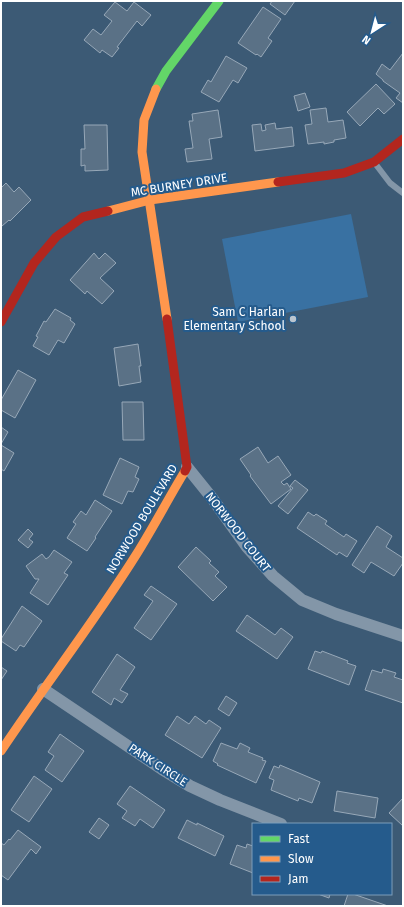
<svg xmlns="http://www.w3.org/2000/svg" width="404" height="907" font-family="'Fira Sans',sans-serif">
	<style>
		.green { fill: #3971a2 }
		.building { fill: #5a7186; stroke: #97a8b8 }
		.lines { fill: none; stroke-linecap: round; stroke-linejoin: round }
		.lane { stroke: #8396a8; stroke-width: 6 }
		.street { stroke: #8396a8; stroke-width: 12 }
		.fast { stroke: #63d668; stroke-width: 9 }
		.slow { stroke: #ff974d; stroke-width: 9 }
		.jam { stroke: #b3261e; stroke-width: 9 }
		.poi-dot { fill: #bbc5cf; stroke: #255b8c; stroke-width: 1.5 }
		.labels { text-anchor: middle; dominant-baseline: central; stroke-width: 4; stroke-linejoin: round; paint-order: stroke }
		.street-label { font-size: 12px; fill: #fff; stroke: #255b8c }
		.poi-label { font-size: 12px; fill: #fff; stroke: #255b8c; text-anchor: end }
	</style>
	<rect width="100%" height="100%" fill="#3c5a75"/>
	<path class="green" d="M 351,214 L 368,297 L 238,322 L 222,239 Z"/>
	<path class="building" d="M 272,1 L 295,1 L 285,15 L 270,4 Z
		M 115,2 L 127,11 L 134,2 L 151,15 L 142,26 L 137,21 L 117,47 L 119,48 L 112,57 L 102,50 L 100,53 L 84,40 L 93,29 L 101,35 L 112,21 L 104,15 Z
		M 263,7 L 281,19 L 268,38 L 272,41 L 261,57 L 257,54 L 256,55 L 238,43 Z
		M 403,53 L 403,103 L 396,98 L 400,93 L 383,81 L 383,80 L 376,74 L 382,64 L 390,70 Z
		M 226,56 L 247,68 L 238,83 L 233,80 L 219,102 L 201,92 L 208,80 L 211,82 Z
		M 376,84 L 395,104 L 384,114 L 378,108 L 360,126 L 347,112 Z
		M 305,93 L 310,107 L 298,111 L 294,96 Z
		M 326,108 L 328,122 L 343,120 L 346,138 L 334,140 L 334,142 L 324,144 L 324,142 L 308,144 L 305,125 L 312,124 L 310,110 Z
		M 218,110 L 222,137 L 209,139 L 212,159 L 187,162 L 185,149 L 193,148 L 189,121 L 193,121 L 192,114 Z
		M 275,123 L 276,129 L 292,127 L 294,146 L 255,151 L 252,125 L 261,124 L 262,131 L 266,130 L 265,125 Z
		M 84,125 L 107,125 L 108,170 L 85,171 L 85,165 L 81,166 L 81,149 L 85,149 Z
		M 6,183 L 14,192 L 19,187 L 31,200 L 10,221 L 9,220 L 2,226 L 1,224 L 1,188 Z
		M 94,253 L 99,259 L 105,253 L 116,263 L 100,278 L 114,291 L 102,304 L 87,291 L 85,294 L 70,280 Z
		M 55,309 L 71,318 L 70,320 L 75,324 L 64,343 L 58,340 L 49,355 L 33,346 L 38,337 L 36,336 L 44,321 L 46,322 Z
		M 138,344 L 141,366 L 139,366 L 141,382 L 119,386 L 114,348 Z
		M 18,370 L 36,380 L 15,418 L 1,410 L 1,400 Z
		M 122,402 L 143,402 L 144,440 L 123,440 Z
		M 1,427 L 8,432 L 1,444 Z
		M 1,445 L 14,453 L 4,471 L 1,469 Z
		M 258,447 L 268,463 L 278,456 L 291,475 L 281,482 L 284,485 L 287,483 L 291,489 L 271,504 L 250,476 L 251,475 L 240,459 Z
		M 120,458 L 139,467 L 135,477 L 139,479 L 133,492 L 128,491 L 122,504 L 103,495 Z
		M 295,480 L 308,490 L 288,514 L 278,506 L 293,488 L 290,486 Z
		M 95,500 L 112,511 L 95,537 L 96,538 L 87,551 L 67,538 L 76,524 L 73,522 L 81,511 L 86,515 Z
		M 308,512 L 314,516 L 316,514 L 327,521 L 325,524 L 344,537 L 346,534 L 357,541 L 347,557 L 339,552 L 337,555 L 297,528 Z
		M 377,526 L 392,536 L 386,547 L 403,558 L 403,563 L 394,576 L 371,562 L 364,573 L 352,565 Z
		M 28,529 L 33,534 L 29,539 L 33,542 L 28,548 L 18,540 Z
		M 196,547 L 211,561 L 209,563 L 219,572 L 215,576 L 227,587 L 213,601 L 178,567 Z
		M 54,550 L 72,562 L 64,573 L 68,575 L 48,605 L 30,593 L 39,579 L 35,579 L 26,566 L 42,554 L 46,559 L 49,557 Z
		M 151,586 L 177,604 L 151,640 L 134,628 L 153,601 L 144,595 Z
		M 22,606 L 42,621 L 24,647 L 20,645 L 16,651 L 1,641 L 1,639 Z
		M 247,615 L 275,635 L 281,628 L 293,637 L 277,659 L 236,631 Z
		M 315,651 L 321,653 L 322,651 L 348,661 L 347,663 L 356,666 L 349,685 L 308,669 Z
		M 117,654 L 135,667 L 120,690 L 128,694 L 122,703 L 114,698 L 111,705 L 92,692 Z
		M 1,667 L 7,671 L 1,680 Z
		M 383,669 L 396,673 L 394,677 L 403,680 L 403,703 L 365,690 L 372,670 L 382,673 Z
		M 226,696 L 237,703 L 229,716 L 218,709 Z
		M 177,716 L 189,724 L 195,716 L 206,724 L 209,720 L 221,728 L 202,758 L 165,735 Z
		M 60,734 L 84,751 L 62,782 L 45,770 L 54,756 L 48,752 Z
		M 221,743 L 237,749 L 240,743 L 250,748 L 248,752 L 263,758 L 262,760 L 266,761 L 256,783 L 217,765 L 218,764 L 213,761 Z
		M 280,765 L 320,782 L 312,803 L 299,798 L 298,801 L 271,790 L 274,780 L 269,778 L 274,766 L 279,768 Z
		M 34,776 L 52,789 L 29,822 L 11,810 Z
		M 130,786 L 165,810 L 153,828 L 140,819 L 135,826 L 122,818 L 127,811 L 117,804 Z
		M 337,791 L 378,798 L 375,818 L 334,811 Z
		M 403,798 L 403,826 L 389,813 Z
		M 99,818 L 109,825 L 99,839 L 89,832 Z
		M 187,820 L 197,825 L 197,823 L 224,836 L 215,856 L 178,838 Z
		M 18,830 L 41,847 L 36,854 L 31,849 L 8,880 L 1,875 L 1,843 L 4,845 L 9,839 L 10,840 Z
		M 247,844 L 253,846 L 253,873 L 230,864 L 237,845 L 246,848 Z
		M 318,894 L 330,894 L 329,898 Z
		M 348,894 L 353,894 L 388,906 L 344,906 Z"/>
	<g class="lines">
		<path class="lane" d="M 374,162 L 390,183 L 403,193"/>
		<path class="street" d="M 187,467 L 212,498 L 247,547 L 273,576 L 302,600 L 336,614 L 403,636
			M 43,689 L 162,769 L 190,786 L 220,800 L 281,824"/>
		<path class="fast" d="M 156,89 L 166,71 L 219,1"/>
		<path class="slow" d="M 156,89 L 144,120 L 142,152 L 167,319
			M 108,211 L 150,200 L 278,182
			M 1,751 C 45,685 94,622 136,555 C 153,528 168,499 185,471"/>
		<path class="jam" d="M 278,182 L 344,173 L 374,162 L 403,139
			M 167,319 L 187,467 L 185,471
			M 1,322 L 34,263 L 56,237 L 83,217 L 108,211"/>
	</g>
	<circle class="poi-dot" cx="293" cy="319" r="4"/>
	<g class="labels">
		<g class="street-label">
			<text transform="translate(179 185) rotate(-9)">MC BURNEY DRIVE</text>
			<text transform="translate(142 519) rotate(-59)">NORWOOD BOULEVARD</text>
			<text transform="translate(238 532) rotate(52)">NORWOOD COURT</text>
			<text transform="translate(158 765) rotate(33)">PARK CIRCLE</text>
		</g>
		<g class="poi-label">
			<text x="285" y="312">Sam C Harlan<tspan x="285" dy="14">Elementary School</tspan></text>
		</g>
	</g>
	<rect width="404" height="907" fill="none" stroke="#ffffff" stroke-width="4"/>
	<rect x="252" y="823" width="140" height="72" fill="#255b8c" stroke="#7c9dba"/>
	<rect x="260" y="836" width="20" height="6" fill="#63d668" stroke="#7c9dba"/>
	<text x="288" y="843" font-size="12" fill="#ffffff">Fast</text>
	<rect x="260" y="856" width="20" height="6" fill="#ff974d" stroke="#7c9dba"/>
	<text x="288" y="863" font-size="12" fill="#ffffff">Slow</text>
	<rect x="260" y="876" width="20" height="6" fill="#b3261e" stroke="#7c9dba"/>
	<text x="288" y="883" font-size="12" fill="#ffffff">Jam</text>
	<g transform="translate(372 32) rotate(216)" stroke="#255b8c" stroke-width="3" paint-order="stroke">
	<path d="M0-3L7 15L0 10L-7 15Z" fill="#ffffff"/>
	<text y="-6" font-size="11" font-weight="bold" text-anchor="middle" fill="#ffffff">N</text>
	</g>
</svg>
